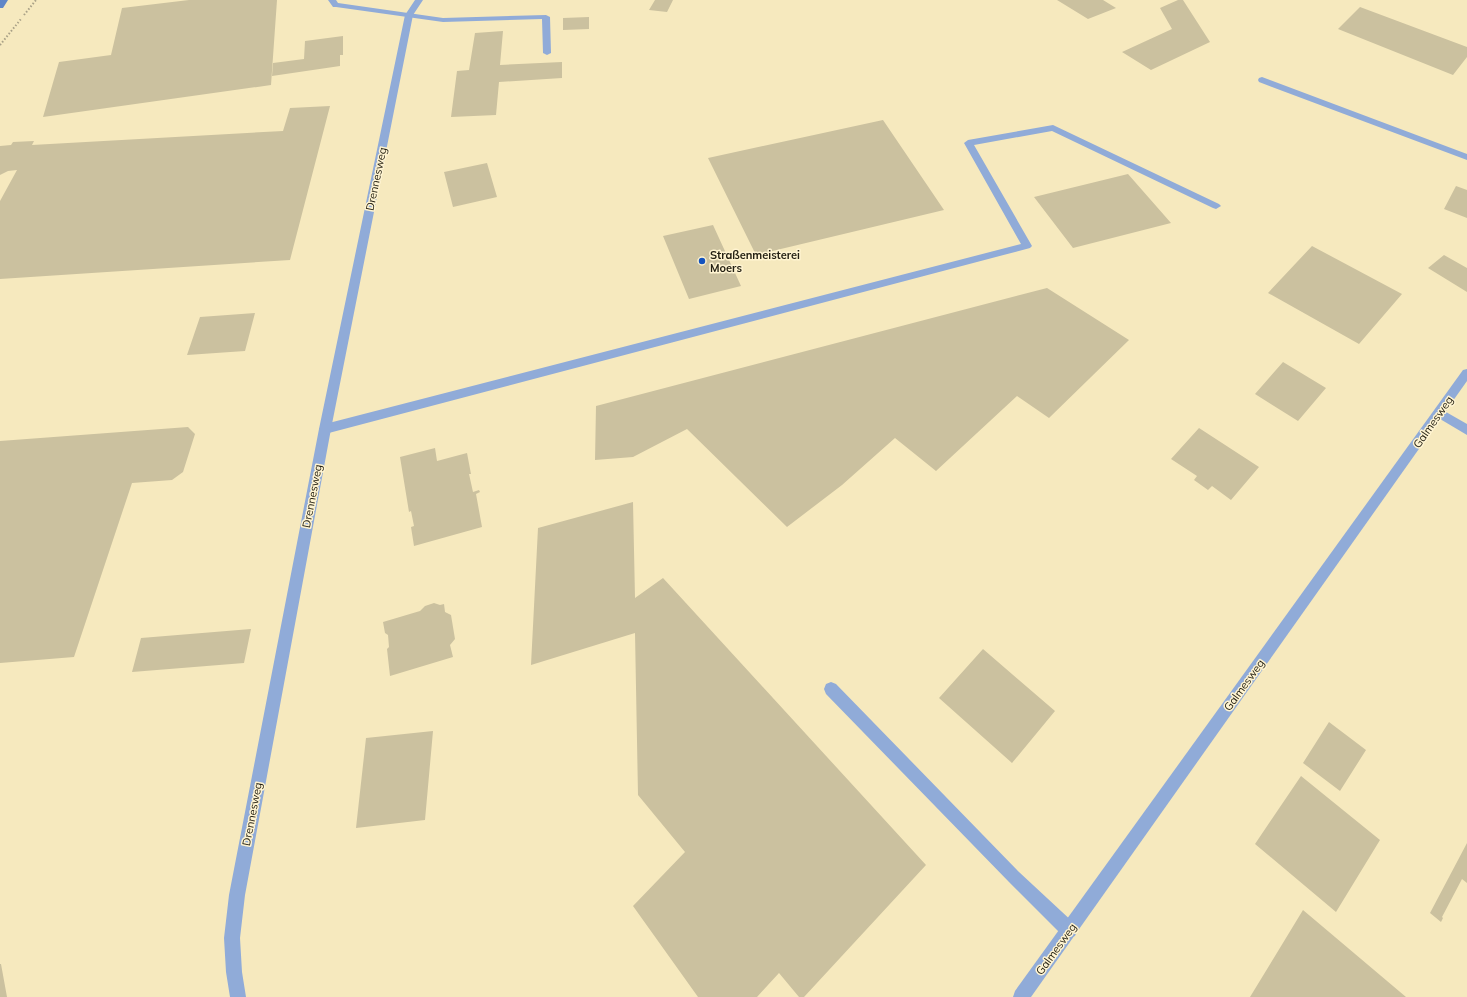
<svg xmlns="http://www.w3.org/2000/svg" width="1467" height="997" font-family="Mulish,sans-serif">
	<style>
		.built { fill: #f6e9be }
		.building { fill: #cbc19f }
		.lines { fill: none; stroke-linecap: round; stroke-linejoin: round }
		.path { stroke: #a9a187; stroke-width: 2; stroke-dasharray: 1.5 2; stroke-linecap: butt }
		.service { fill: #90abd8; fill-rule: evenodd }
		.minor { fill: #90abd8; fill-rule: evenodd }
		.tertiary { fill: #90abd8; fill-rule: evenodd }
		.secondary { fill: #5f86c8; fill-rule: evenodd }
		.poi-dot { fill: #1353bf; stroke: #fff4d1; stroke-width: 1.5 }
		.labels { text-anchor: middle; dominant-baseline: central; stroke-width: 3; stroke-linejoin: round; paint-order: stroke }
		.street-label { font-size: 11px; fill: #242013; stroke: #fff4d1 }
		.poi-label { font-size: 11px; font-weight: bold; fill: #242013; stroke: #fff4d1; text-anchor: start }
	</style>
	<rect width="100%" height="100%" fill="#fff4d1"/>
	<path class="built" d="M 0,0 L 1467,0 L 1467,997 L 0,997 Z"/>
	<path class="building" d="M 189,0 L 277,0 L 271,85 L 43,117 L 59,62 L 111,55 L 122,8 Z
		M 655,0 L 673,0 L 667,12 L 649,10 Z
		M 1057,0 L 1103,0 L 1116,8 L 1088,19 Z
		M 1178,0 L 1183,0 L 1210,42 L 1151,70 L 1122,52 L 1172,29 L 1160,8 Z
		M 1360,7 L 1467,47 L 1467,57 L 1453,75 L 1338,29 Z
		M 589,17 L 589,29 L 563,30 L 563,18 Z
		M 503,31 L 500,65 L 562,62 L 562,78 L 499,82 L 496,115 L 451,117 L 457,71 L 469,70 L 475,33 Z
		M 343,36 L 343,55 L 340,55 L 340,66 L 272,76 L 273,63 L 304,59 L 305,41 Z
		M 330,106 L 290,260 L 0,279 L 0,201 L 17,170 L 8,171 L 0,175 L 0,146 L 11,145 L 13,142 L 34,141 L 32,145 L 283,131 L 290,108 Z
		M 883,120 L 944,210 L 756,255 L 708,158 Z
		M 487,163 L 497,197 L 453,207 L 444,172 Z
		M 1128,174 L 1171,223 L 1073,248 L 1034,197 Z
		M 1456,186 L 1467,190 L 1467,218 L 1444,209 Z
		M 713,225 L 741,286 L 689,299 L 663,236 Z
		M 1312,246 L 1402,294 L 1359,344 L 1268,293 Z
		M 1444,255 L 1467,268 L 1467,292 L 1428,268 Z
		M 1047,288 L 1129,340 L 1049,418 L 1017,396 L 936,471 L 895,438 L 842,485 L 787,527 L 687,429 L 633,457 L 595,460 L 596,406 Z
		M 255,313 L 245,351 L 187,355 L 200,317 Z
		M 1283,362 L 1326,388 L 1298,421 L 1255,394 Z
		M 188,427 L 195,434 L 183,472 L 172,480 L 132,483 L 74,657 L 0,663 L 0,441 Z
		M 1199,428 L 1259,467 L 1231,500 L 1212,486 L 1208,490 L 1194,480 L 1197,476 L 1171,459 Z
		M 435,448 L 437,461 L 467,453 L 471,474 L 469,474 L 473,492 L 479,490 L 480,492 L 476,494 L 482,527 L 414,546 L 411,527 L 414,526 L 411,511 L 409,512 L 400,457 Z
		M 633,502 L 635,598 L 663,578 L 926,865 L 804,997 L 799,997 L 779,973 L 757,997 L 698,997 L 633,906 L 685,852 L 638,795 L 635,633 L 531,665 L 538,528 Z
		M 434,603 L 440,605 L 444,604 L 445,612 L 451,615 L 455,639 L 450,645 L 453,657 L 390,676 L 387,649 L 389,647 L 388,635 L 385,633 L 383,622 L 420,611 L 425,606 Z
		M 251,629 L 244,663 L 132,672 L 141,638 Z
		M 983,649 L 1055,711 L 1012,763 L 939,698 Z
		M 1329,722 L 1366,750 L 1340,791 L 1303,763 Z
		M 433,731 L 425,820 L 356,828 L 366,738 Z
		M 1301,776 L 1380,840 L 1336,912 L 1255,844 Z
		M 1467,843 L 1467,883 L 1462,879 L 1442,917 L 1443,918 L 1441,922 L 1430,913 Z
		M 1303,910 L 1406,997 L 1250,997 Z
		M 0,964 L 1,964 L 7,997 L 0,997 Z"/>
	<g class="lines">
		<path class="path" d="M 24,15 L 36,0
			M 0,45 L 21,19"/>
		<path class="service" d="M 328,0 L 336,0 L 338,3 L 443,18 L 546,15 L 550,17 L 551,53 L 547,55 L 543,53 L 542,19 L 443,22 L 336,7 L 333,7 Z
			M 1262,77 L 1467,154 L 1467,160 L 1259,82 L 1258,80 L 1259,78 Z
			M 1053,125 L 1219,204 L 1221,206 L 1216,209 L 1213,208 L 1052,131 L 974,145 L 1032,246 L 1030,248 L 325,434 L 321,432 L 319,429 L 321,426 L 325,424 L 1021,244 L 964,143 L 968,140 Z
			M 831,682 L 836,684 L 1019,872 L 1075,924 L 1077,930 L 1075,936 L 1069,938 L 1063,936 L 1009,882 L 826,694 L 824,689 L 826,684 Z"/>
		<path class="minor" d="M 415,0 L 423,0 L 413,15 L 331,429 L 245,895 L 240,938 L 242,972 L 246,997 L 230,997 L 226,972 L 224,938 L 229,895 L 319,429 L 405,15 Z
			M 1439,408 L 1467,424 L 1467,435 L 1435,416 L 1433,413 L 1435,410 Z"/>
		<path class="tertiary" d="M 1467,369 L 1467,381 L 1031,997 L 1013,997 L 1015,991 L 1463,370 Z"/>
		<path class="secondary" d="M 0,0 L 8,0 L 3,8 L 0,8 Z"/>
	</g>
	<circle class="poi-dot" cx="702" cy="261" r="4"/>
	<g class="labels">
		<g class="street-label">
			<text transform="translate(376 179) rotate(-78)">Drennesweg</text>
			<text transform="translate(1433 422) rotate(-55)">Galmesweg</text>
			<text transform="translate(312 496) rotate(-79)">Drennesweg</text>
			<text transform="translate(1244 685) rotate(-54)">Galmesweg</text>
			<text transform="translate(252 814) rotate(-79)">Drennesweg</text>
			<text transform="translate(1056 949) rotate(-54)">Galmesweg</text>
		</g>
		<g class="poi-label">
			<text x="710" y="255">Straßenmeisterei<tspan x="710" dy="13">Moers</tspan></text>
		</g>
	</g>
</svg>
